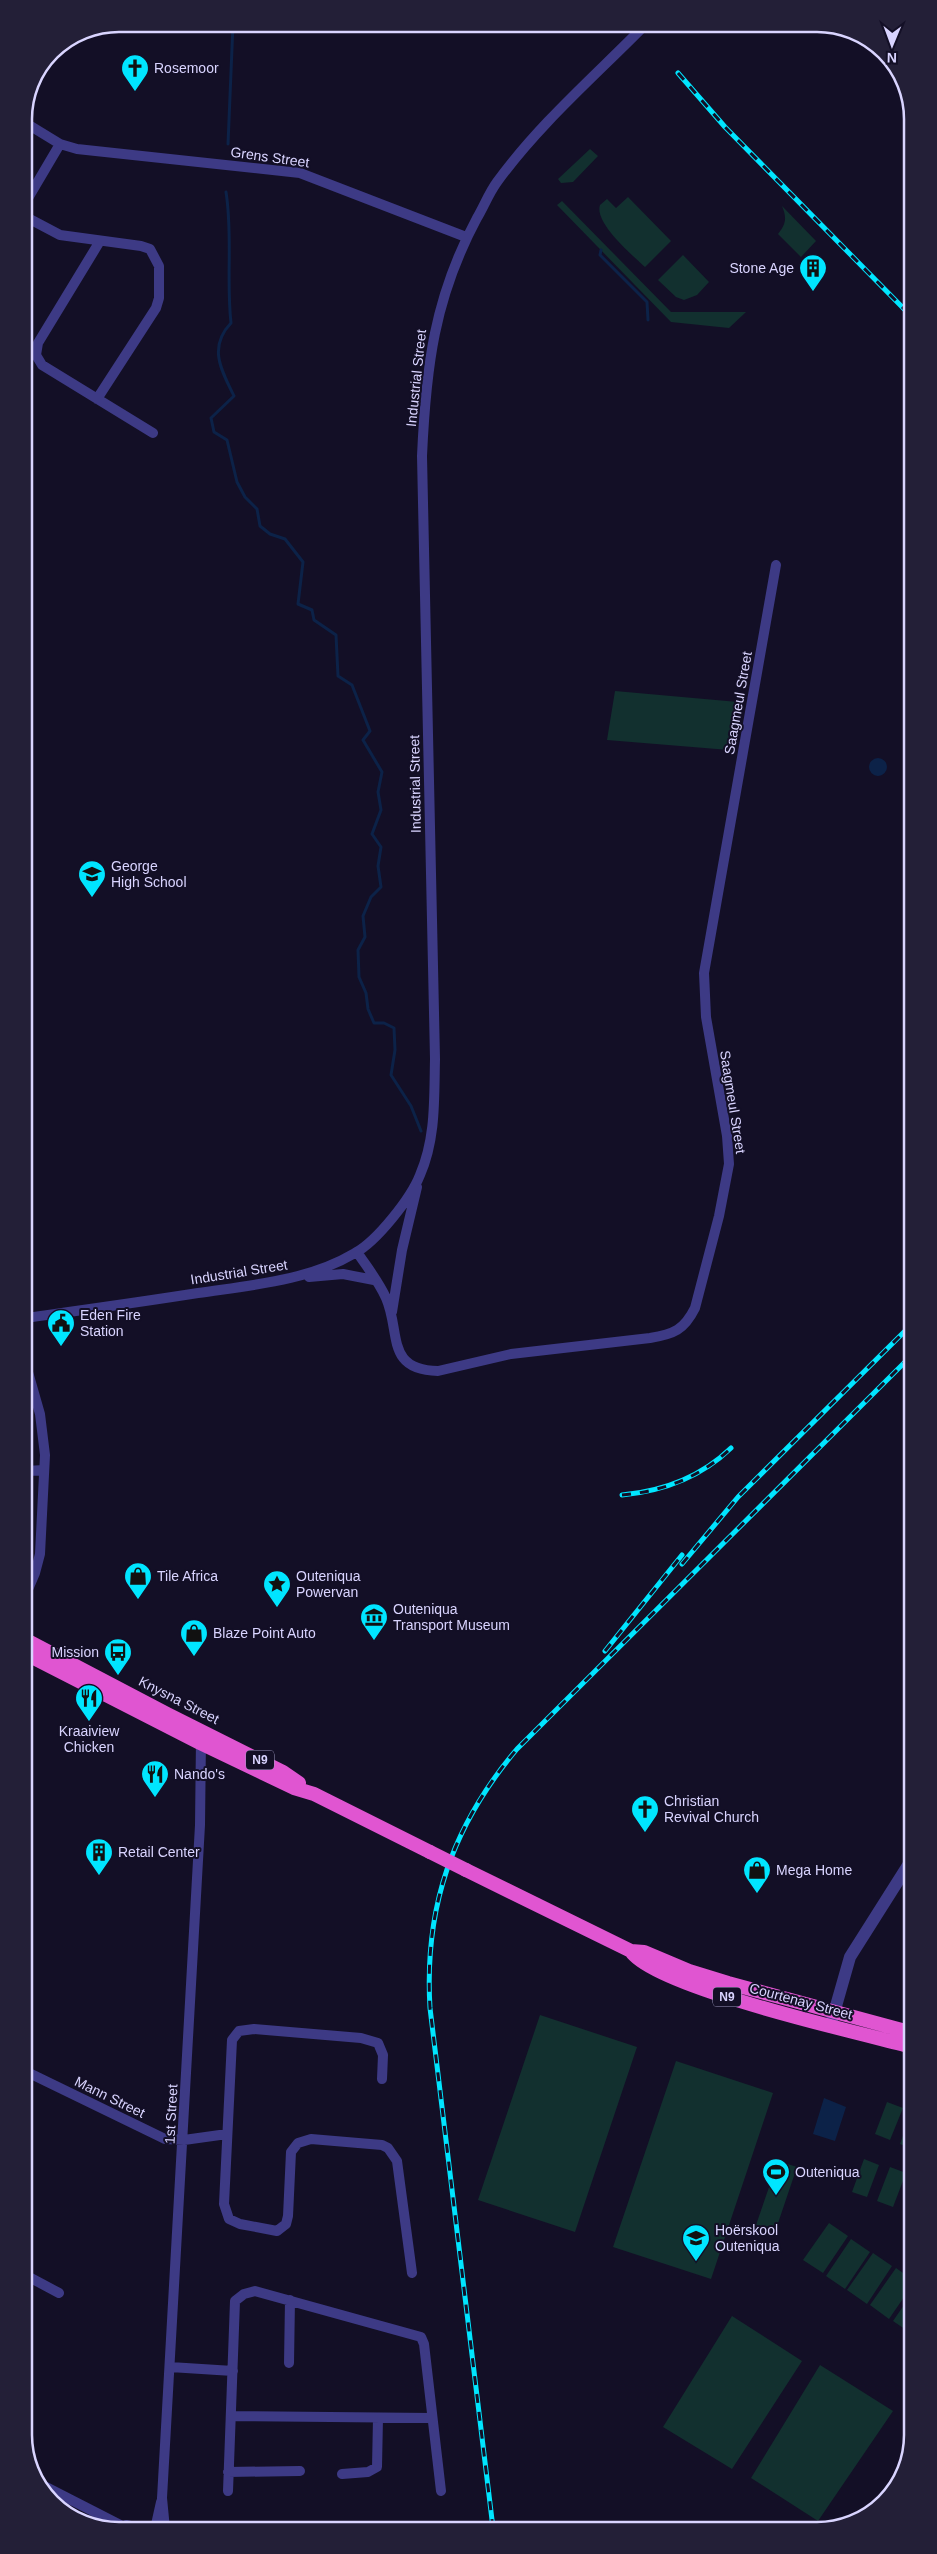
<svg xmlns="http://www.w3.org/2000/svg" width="937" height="2554" font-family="Arial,sans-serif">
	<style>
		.green { fill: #12302f }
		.water { fill: #0c2248 }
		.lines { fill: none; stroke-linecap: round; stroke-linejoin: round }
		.stream { stroke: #0c2248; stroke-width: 3 }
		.minor { stroke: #3d3a85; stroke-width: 10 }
		.tertiary { stroke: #3d3a85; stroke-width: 12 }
		.trunk { stroke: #e055d1; stroke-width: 14 }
		.rail-casing { stroke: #00e5ff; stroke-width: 5 }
		.rail { stroke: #130f26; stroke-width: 3; stroke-dasharray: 9; stroke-linecap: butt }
		.trunk-bridge { stroke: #e055d1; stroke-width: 14 }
		.labels { text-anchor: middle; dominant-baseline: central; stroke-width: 4; stroke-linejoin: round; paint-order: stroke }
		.shield { fill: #130f26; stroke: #9e99be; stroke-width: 1 }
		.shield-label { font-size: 12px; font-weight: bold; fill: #d9d4ff }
		.poi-label { font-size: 14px; fill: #d9d4ff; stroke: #130f26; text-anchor: start }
		.street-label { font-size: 14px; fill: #d9d4ff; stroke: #130f26 }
		.rim { fill: none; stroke: #d9d4ff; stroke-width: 2.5 }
	</style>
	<rect width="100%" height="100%" fill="#130f26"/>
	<path class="green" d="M 590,149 L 598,156 L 573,182 L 561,183 L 558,179 Z
		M 628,197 L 671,241 L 645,267 C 632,255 594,223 600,205 L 607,199 L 616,208 Z
		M 562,201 L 671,312 L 746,312 L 729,328 L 671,322 L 557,205 Z
		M 782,206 L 816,241 L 801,257 L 778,234 C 786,224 787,218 782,206 Z
		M 683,255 L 709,282 L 697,295 L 684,300 L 676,297 L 658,280 Z
		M 615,691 L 738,702 L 729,750 L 607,740 Z
		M 540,2015 L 637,2047 L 575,2232 L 478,2200 Z
		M 676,2061 L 773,2093 L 711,2279 L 613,2247 Z
		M 887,2102 L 903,2108 L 890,2140 L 875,2134 Z
		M 912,2111 L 913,2112 L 913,2149 L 900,2144 Z
		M 864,2159 L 879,2165 L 867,2197 L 852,2192 Z
		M 778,2161 L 797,2167 L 775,2232 L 756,2225 Z
		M 890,2167 L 906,2173 L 893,2207 L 877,2201 Z
		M 829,2223 L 848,2236 L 823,2273 L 803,2260 Z
		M 851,2239 L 870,2252 L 845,2289 L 826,2276 Z
		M 873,2253 L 892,2266 L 867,2304 L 847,2290 Z
		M 896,2268 L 913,2280 L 913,2284 L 889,2319 L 870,2305 Z
		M 913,2292 L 913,2333 L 912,2334 L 893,2321 Z
		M 732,2316 L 802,2361 L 732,2469 L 663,2427 Z
		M 820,2365 L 893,2411 L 818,2521 L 751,2478 Z"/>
	<path class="water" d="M869 767a9 9 0 1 1 18 0a9 9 0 1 1-18 0Z
		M 824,2098 L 846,2107 L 835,2141 L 813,2134 Z"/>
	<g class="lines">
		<path class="stream" d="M 228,144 L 233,24
			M 226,192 C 233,236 226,280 231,323 C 208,347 221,370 234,396 L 211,418 L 214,432 L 227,440 L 237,482 L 245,497 L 257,509 L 260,526 L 270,534 L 285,539 L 303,562 L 298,604 L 312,610 L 314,620 L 336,635 L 338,676 L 352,685 L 370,731 L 363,740 L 382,772 L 378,792 L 381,810 L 372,834 L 381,847 L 378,866 L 381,887 L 371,897 L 363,916 L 365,937 L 358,950 L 359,977 L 366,993 L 368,1009 L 374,1023 L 384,1023 L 394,1028 L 395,1050 L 391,1075 L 411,1106 L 421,1131
			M 601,250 L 600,255 L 647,302 L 648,320"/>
		<path class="minor" d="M 24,122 L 60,144 L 77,149 L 300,173 L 466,237
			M 24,205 L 60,144
			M 24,216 L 60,235 L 141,246 L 150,249 L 159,266 L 159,298 L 156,308 L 97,399
			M 100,241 L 38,343 L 36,355 L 42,365 L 153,433
			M 357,1252 C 367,1267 379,1282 386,1298 C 401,1332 385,1370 438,1371 L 511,1354 L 650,1338 C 674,1334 684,1330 695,1308 L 719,1216 L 729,1164 L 727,1136 L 706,1017 L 704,973 L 776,565
			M 309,1277 L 343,1274 L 374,1280
			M 392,1312 L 402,1250 L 417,1187
			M 26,1318 C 83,1310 141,1302 198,1293 C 252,1285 308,1281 355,1253 C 377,1241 411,1198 420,1175 C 436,1138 434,1099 435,1059 L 422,456 C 426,367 434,298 477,218 C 484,206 489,193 497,182 C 540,123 596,75 646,24
			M 26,1365 L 40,1414 L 45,1455 L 40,1554 L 35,1573 L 26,1594
			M 26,1471 L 44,1470
			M 27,2072 L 165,2139 L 184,2140 L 227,2134
			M 382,2079 L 383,2055 L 378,2043 L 361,2038 L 254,2029 L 239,2031 L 232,2040 L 224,2204 L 229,2219 L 240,2224 L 277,2231 L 286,2224 L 288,2216 L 291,2152 L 298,2143 L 311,2139 L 382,2145 L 388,2148 L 397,2161 L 412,2273
			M 27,2276 L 59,2293
			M 289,2363 L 290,2300
			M 170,2367 L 233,2371
			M 231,2416 L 432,2418
			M 228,2472 L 300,2471
			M 342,2474 L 368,2472 L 377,2467 L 378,2418
			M 44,2486 L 130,2530
			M 228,2491 L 235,2301 L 244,2294 L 255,2291 L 421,2337 L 424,2344 L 441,2491
			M 126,2525 L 149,2530
			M 155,2529 L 161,2502
			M 165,2529 L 162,2498 L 200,1825 L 201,1739"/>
		<path class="tertiary" d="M 832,2020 L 850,1957 L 912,1859"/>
		<path class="trunk" d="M 26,1640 L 167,1714 L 283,1772 L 299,1783
			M 26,1654 L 200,1743 L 294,1788 L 314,1794 L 430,1852
			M 466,1870 L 631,1951 C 653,1987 864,2034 913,2047
			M 631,1951 L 644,1952 L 689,1971 L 728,1983 L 913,2033"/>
		<g class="rail-casing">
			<path id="rail" d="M 678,73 L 725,127 L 910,315
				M 622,1495 C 664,1491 701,1477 731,1448
				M 682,1564 L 738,1497 L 912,1324
				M 605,1651 L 682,1555
				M 493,2528 L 430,2008 C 424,1908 452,1826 517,1749 L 912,1355"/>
		</g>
		<use href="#rail" class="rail"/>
		<path class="trunk-bridge" d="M 430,1852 L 466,1870"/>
	</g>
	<defs>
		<g id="church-pin" transform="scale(1.4375)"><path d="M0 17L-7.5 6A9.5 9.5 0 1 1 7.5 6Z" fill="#00e5ff" stroke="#130f26"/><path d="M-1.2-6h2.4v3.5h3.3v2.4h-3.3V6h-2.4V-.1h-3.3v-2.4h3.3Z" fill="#111"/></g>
		<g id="building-pin" transform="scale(1.4375)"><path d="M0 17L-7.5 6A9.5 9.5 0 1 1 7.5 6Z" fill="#00e5ff" stroke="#130f26"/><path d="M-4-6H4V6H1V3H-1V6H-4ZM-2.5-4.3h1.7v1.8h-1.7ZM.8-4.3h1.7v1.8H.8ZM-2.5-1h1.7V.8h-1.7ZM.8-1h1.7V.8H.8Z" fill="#111"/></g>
		<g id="school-pin" transform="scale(1.4375)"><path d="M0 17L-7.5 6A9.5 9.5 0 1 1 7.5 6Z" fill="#00e5ff" stroke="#130f26"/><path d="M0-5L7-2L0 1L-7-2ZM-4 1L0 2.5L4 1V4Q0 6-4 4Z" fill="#111"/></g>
		<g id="civic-pin" transform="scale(1.4375)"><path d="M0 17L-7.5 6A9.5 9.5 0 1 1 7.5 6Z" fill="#00e5ff" stroke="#130f26"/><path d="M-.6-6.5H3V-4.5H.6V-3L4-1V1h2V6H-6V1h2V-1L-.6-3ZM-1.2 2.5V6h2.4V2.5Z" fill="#111"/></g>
		<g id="shop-pin" transform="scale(1.4375)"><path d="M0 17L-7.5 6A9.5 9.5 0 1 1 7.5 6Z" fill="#00e5ff" stroke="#130f26"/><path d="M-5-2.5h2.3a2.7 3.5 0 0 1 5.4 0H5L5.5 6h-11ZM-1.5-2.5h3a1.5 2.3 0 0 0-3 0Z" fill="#111"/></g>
		<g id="sight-pin" transform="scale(1.4375)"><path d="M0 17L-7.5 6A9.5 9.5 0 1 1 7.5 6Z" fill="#00e5ff" stroke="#130f26"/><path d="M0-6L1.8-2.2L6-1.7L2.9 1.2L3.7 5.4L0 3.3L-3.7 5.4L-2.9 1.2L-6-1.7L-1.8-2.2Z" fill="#111"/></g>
		<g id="museum-pin" transform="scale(1.4375)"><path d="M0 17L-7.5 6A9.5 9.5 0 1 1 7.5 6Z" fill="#00e5ff" stroke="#130f26"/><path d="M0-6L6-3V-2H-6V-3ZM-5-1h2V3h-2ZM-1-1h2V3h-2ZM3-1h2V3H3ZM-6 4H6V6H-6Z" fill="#111"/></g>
		<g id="bus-pin" transform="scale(1.4375)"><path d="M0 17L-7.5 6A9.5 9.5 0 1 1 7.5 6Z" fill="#00e5ff" stroke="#130f26"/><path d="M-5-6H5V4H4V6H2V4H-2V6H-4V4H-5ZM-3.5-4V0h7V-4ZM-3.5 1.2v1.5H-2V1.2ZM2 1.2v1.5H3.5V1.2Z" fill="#111"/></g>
		<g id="restaurant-pin" transform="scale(1.4375)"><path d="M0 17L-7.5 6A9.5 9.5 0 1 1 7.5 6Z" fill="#00e5ff" stroke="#130f26"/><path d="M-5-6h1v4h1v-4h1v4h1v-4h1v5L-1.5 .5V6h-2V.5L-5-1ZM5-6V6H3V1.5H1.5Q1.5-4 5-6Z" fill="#111"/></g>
		<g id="stadium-pin" transform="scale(1.4375)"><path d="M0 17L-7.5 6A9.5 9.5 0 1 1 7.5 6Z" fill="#00e5ff" stroke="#130f26"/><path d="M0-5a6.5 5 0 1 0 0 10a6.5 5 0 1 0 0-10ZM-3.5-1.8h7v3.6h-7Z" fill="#111"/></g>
	</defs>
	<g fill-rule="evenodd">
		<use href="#church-pin" x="135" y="68"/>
		<use href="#building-pin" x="813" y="268"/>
		<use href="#school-pin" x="92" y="874"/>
		<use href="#civic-pin" x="61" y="1323"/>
		<use href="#shop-pin" x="138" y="1576"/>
		<use href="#sight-pin" x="277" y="1584"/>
		<use href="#museum-pin" x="374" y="1617"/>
		<use href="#shop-pin" x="194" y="1633"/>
		<use href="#bus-pin" x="118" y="1652"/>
		<use href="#restaurant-pin" x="89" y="1698"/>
		<use href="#restaurant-pin" x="155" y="1774"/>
		<use href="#church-pin" x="645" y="1809"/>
		<use href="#building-pin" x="99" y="1852"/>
		<use href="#shop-pin" x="757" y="1870"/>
		<use href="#stadium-pin" x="776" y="2172"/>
		<use href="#school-pin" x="696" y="2238"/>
	</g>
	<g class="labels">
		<g class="shield">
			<rect x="246" y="1750.5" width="28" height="19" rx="4"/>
			<rect x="713" y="1987.5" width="28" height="19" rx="4"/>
		</g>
		<g class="shield-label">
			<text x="260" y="1760">N9</text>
			<text x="727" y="1997">N9</text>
		</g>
		<g class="poi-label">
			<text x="154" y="68">Rosemoor</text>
			<text x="794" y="268" text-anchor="end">Stone Age</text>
			<text x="111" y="866">George<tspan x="111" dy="16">High School</tspan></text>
			<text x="80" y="1315">Eden Fire<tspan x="80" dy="16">Station</tspan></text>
			<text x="157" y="1576">Tile Africa</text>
			<text x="296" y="1576">Outeniqua<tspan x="296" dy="16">Powervan</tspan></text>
			<text x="393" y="1609">Outeniqua<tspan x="393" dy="16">Transport Museum</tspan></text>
			<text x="213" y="1633">Blaze Point Auto</text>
			<text x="99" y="1652" text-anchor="end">Mission</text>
			<text x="89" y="1731" text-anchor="middle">Kraaiview<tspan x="89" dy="16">Chicken</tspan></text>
			<text x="174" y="1774">Nando's</text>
			<text x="664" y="1801">Christian<tspan x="664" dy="16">Revival Church</tspan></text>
			<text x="118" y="1852">Retail Center</text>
			<text x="776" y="1870">Mega Home</text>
			<text x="795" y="2172">Outeniqua</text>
			<text x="715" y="2230">Hoërskool<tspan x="715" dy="16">Outeniqua</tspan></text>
		</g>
		<g class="street-label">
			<text transform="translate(270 157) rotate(8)">Grens Street</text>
			<text transform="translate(416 378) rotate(-84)">Industrial Street</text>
			<text transform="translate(738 703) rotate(-80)">Saagmeul Street</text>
			<text transform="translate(415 784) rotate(-91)">Industrial Street</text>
			<text transform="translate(733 1102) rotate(81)">Saagmeul Street</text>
			<text transform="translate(239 1272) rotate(-9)">Industrial Street</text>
			<text transform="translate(179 1700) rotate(27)">Knysna Street</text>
			<text transform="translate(801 2001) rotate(15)">Courtenay Street</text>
			<text transform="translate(110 2097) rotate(26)">Mann Street</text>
			<text transform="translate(171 2114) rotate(-87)">1st Street</text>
		</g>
	</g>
	<path d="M0 0H937V2554H0ZM119 32H817A87 87 0 0 1 904 119V2435A87 87 0 0 1 817 2522H119A87 87 0 0 1 32 2435V119A87 87 0 0 1 119 32Z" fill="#231f37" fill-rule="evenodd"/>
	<path class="rim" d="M119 32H817A87 87 0 0 1 904 119V2435A87 87 0 0 1 817 2522H119A87 87 0 0 1 32 2435V119A87 87 0 0 1 119 32Z"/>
	<g transform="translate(892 45) rotate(181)" stroke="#130f26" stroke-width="4" paint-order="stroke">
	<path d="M0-4L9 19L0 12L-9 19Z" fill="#d9d4ff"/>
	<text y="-8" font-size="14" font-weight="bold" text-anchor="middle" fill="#d9d4ff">N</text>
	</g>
</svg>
